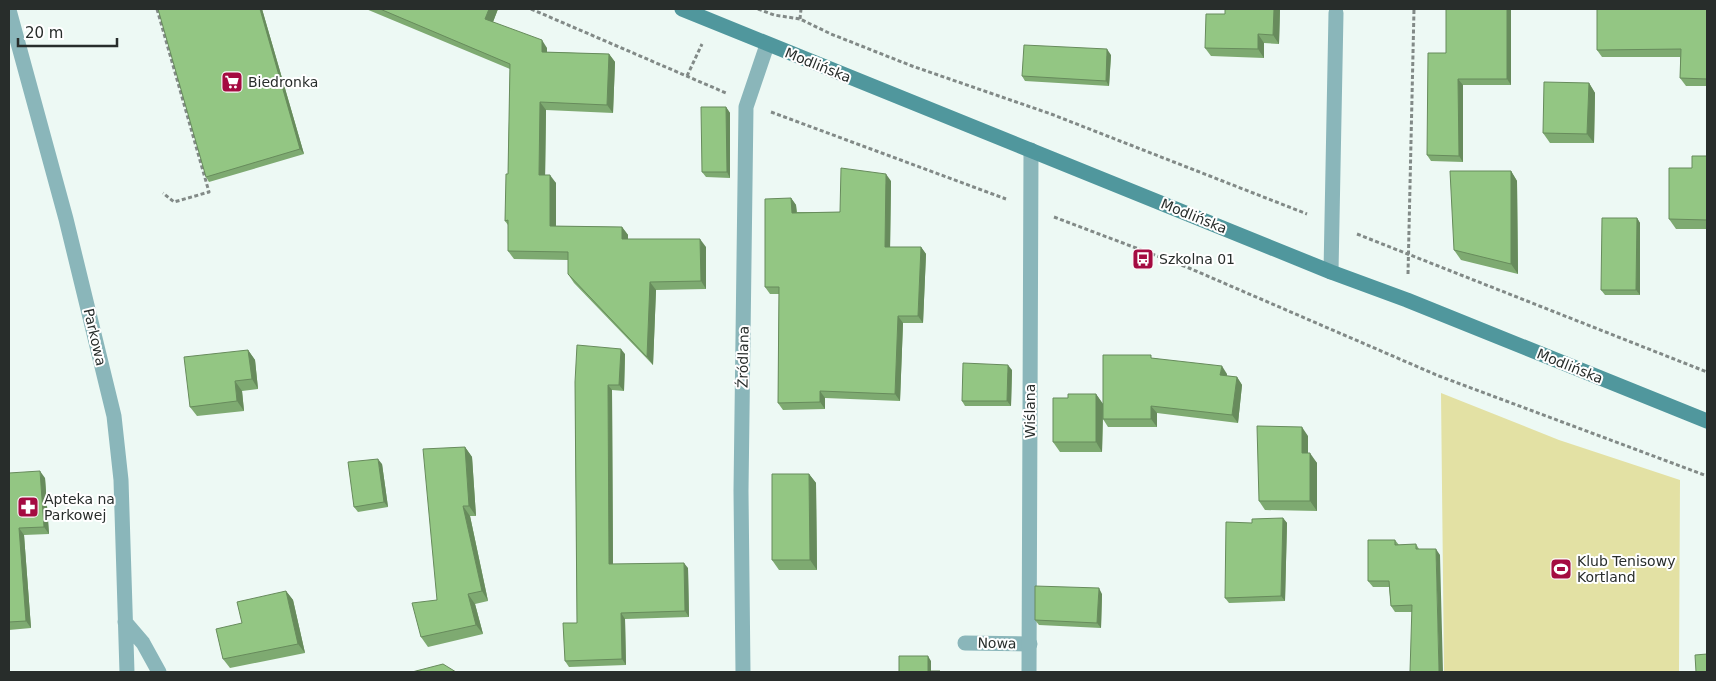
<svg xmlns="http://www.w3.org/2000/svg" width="1716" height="681" font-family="'DejaVu Sans',sans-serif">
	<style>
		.green { fill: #e3e1a4 }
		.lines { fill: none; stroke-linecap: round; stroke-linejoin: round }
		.path { stroke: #828a87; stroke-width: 3; stroke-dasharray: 4 2.5; stroke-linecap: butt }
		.service { stroke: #8ab6ba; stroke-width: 15 }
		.minor { stroke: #8ab6ba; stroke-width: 15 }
		.secondary { stroke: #50979d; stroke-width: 15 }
		.wall { fill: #7eaa71 }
		.shaded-wall { fill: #678b5c }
		.building { fill: #93c683; stroke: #678b5c }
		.labels { text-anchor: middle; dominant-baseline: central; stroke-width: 4; stroke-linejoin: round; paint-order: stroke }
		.street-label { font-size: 14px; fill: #282d2b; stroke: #fff }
		.poi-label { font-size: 14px; fill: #282d2b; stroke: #fff; text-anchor: start }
	</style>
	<rect width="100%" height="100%" fill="#edf9f4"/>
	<path class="green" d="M 1441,393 L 1559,440 L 1680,480 L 1679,672 L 1444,672 Z"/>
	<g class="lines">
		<path class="path" d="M 157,9 L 209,192 L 174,202 L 163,193
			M 531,9 L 726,93
			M 758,9 L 774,15 L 800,19 L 831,34 L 912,66 L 1051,114 L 1307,214
			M 800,19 L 801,9
			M 687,76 L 702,44
			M 771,112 L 1006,199
			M 1054,217 L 1189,268 L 1439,376 L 1707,476
			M 1357,234 L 1707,372
			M 1408,274 L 1414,9"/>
		<path class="service" d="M 1331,272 L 1336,13
			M 965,643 L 1030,644"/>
		<path class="minor" d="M 9,10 L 66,219 L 114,416 L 121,480 L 127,672
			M 125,622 L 143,643 L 159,672
			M 743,672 L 741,491 L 746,107 L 767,45
			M 1029,672 L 1031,150"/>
		<path class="secondary" d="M 682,9 L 1331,272 L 1407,300 L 1707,421"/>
	</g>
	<path class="wall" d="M 262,9 L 304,154 L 209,182 L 206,177 Z
		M 366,9 L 498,9 L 493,22 L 547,48 L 547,52 L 609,54 L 615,62 L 613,113 L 546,110 L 545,175 L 556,183 L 556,226 L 622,227 L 628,235 L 628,239 L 706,247 L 706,289 L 656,290 L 653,365 L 574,283 L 568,274 L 568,260 L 514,259 L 508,251 L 508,225 L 505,221 L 508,174 L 510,69 Z
		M 1225,9 L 1280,9 L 1279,44 L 1264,43 L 1264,58 L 1211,56 L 1205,48 L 1225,14 Z
		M 1446,9 L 1511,9 L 1511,85 L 1463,85 L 1463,162 L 1431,161 L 1427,155 L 1446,53 Z
		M 1707,9 L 1707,86 L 1686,86 L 1680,78 L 1680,57 L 1602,57 L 1597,50 Z
		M 1111,55 L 1109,86 L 1025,81 L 1022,76 Z
		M 1589,83 L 1595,93 L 1594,143 L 1550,143 L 1543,133 Z
		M 726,107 L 730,113 L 730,178 L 706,177 L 702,172 Z
		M 1707,156 L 1707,229 L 1676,229 L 1669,219 L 1692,168 Z
		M 1511,171 L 1517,181 L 1518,274 L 1461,260 L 1454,250 Z
		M 891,181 L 890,247 L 921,247 L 926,254 L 923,323 L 903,323 L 900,401 L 825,398 L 825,409 L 783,410 L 778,403 L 779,294 L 770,294 L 765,287 L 791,198 L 796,205 L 797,212 L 840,212 Z
		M 1637,218 L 1640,223 L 1640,295 L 1605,295 L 1601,290 Z
		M 248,350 L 255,360 L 258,389 L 242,391 L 244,411 L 197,416 L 190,407 Z
		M 625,354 L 624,391 L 612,390 L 613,564 L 688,568 L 689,617 L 625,619 L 626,665 L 569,667 L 565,661 L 577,623 L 575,382 Z
		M 1154,358 L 1227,374 L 1227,376 L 1237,377 L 1242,385 L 1238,423 L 1157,413 L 1157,427 L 1108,427 L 1103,419 L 1102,452 L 1060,452 L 1053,442 L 1068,398 L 1096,394 L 1103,404 Z
		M 1012,370 L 1011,406 L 965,406 L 962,401 Z
		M 1308,436 L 1308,453 L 1317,463 L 1317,511 L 1265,510 L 1259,501 Z
		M 465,447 L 472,457 L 476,516 L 470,516 L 488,601 L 475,604 L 483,634 L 428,647 L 421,637 L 437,600 Z
		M 382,464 L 388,507 L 358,512 L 354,507 Z
		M 9,473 L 45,478 L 49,534 L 24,535 L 31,628 L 9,630 Z
		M 809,474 L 816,483 L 817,570 L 779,570 L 772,560 Z
		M 1283,518 L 1287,523 L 1285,601 L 1229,603 L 1225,598 L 1252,523 Z
		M 1395,540 L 1399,545 L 1416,544 L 1419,549 L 1440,555 L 1412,612 L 1395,612 L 1391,606 L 1389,587 L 1373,587 L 1368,581 Z
		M 286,591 L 293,600 L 305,653 L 230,668 L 223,659 L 242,623 Z
		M 1102,594 L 1101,628 L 1039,625 L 1035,620 Z"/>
	<path class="shaded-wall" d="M 260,9 L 262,9 L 304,154 L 300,149 Z
		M 489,9 L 498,9 L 491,27 L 485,19 Z
		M 1274,9 L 1280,9 L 1279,44 L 1273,35 Z
		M 1507,9 L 1511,9 L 1511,85 L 1507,79 Z
		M 1258,34 L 1264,43 L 1264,58 L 1258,49 Z
		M 542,40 L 547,48 L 547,60 L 542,52 Z
		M 1107,49 L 1111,55 L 1109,86 L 1106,81 Z
		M 609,54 L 615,62 L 613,113 L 607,105 Z
		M 1458,79 L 1463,85 L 1463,162 L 1459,156 Z
		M 1589,83 L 1595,93 L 1594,143 L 1587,134 Z
		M 540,102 L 546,110 L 545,183 L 539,175 Z
		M 726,107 L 730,113 L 730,178 L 727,172 Z
		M 1511,171 L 1517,181 L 1518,274 L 1511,264 Z
		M 886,174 L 891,181 L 890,254 L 885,247 Z
		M 550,175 L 556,183 L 556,234 L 550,226 Z
		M 791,198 L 796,205 L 797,220 L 792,213 Z
		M 1637,218 L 1640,223 L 1640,295 L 1636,290 Z
		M 622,227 L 628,235 L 628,247 L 622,239 Z
		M 700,239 L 706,247 L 706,289 L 701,281 Z
		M 921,247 L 926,254 L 923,323 L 918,316 Z
		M 650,282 L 656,290 L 653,365 L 647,357 Z
		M 898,316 L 903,323 L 900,401 L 895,394 Z
		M 621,349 L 625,354 L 624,391 L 619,385 Z
		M 248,350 L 255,360 L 258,389 L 252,379 Z
		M 1008,365 L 1012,370 L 1011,406 L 1007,401 Z
		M 1222,366 L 1227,374 L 1226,383 L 1220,375 Z
		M 1237,377 L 1242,385 L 1238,423 L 1232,415 Z
		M 235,381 L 242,391 L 244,411 L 237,401 Z
		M 608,385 L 612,390 L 613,570 L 609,564 Z
		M 820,391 L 825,398 L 825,409 L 820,402 Z
		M 1096,394 L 1103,404 L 1102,452 L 1096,442 Z
		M 1151,406 L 1157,413 L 1157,427 L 1151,419 Z
		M 1302,427 L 1308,436 L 1308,463 L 1302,453 Z
		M 465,447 L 472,457 L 476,516 L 469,506 Z
		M 1310,453 L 1317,463 L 1317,511 L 1310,501 Z
		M 378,459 L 382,464 L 388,507 L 384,502 Z
		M 40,471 L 45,478 L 49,534 L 44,527 Z
		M 809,474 L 816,483 L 817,570 L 810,560 Z
		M 463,506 L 470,516 L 488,601 L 482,591 Z
		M 1283,518 L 1287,523 L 1285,601 L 1281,596 Z
		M 19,528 L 24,535 L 31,628 L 26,621 Z
		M 1436,549 L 1440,555 L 1443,672 L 1439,672 Z
		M 684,563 L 688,568 L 689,617 L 685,611 Z
		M 1099,588 L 1102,594 L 1101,628 L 1097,623 Z
		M 286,591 L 293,600 L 305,653 L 298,644 Z
		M 468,594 L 475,604 L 483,634 L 476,625 Z
		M 621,613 L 625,619 L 626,665 L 622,659 Z
		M 928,656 L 931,661 L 931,672 L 928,671 Z"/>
	<path class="building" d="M 158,9 L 260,9 L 300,149 L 206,177 Z
		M 380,9 L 489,9 L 485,19 L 542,40 L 542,52 L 609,54 L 607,105 L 540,102 L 539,175 L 550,175 L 550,226 L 622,227 L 622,239 L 700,239 L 701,281 L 650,282 L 647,357 L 568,274 L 568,252 L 508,251 L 508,220 L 505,221 L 506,174 L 508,174 L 510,64 Z
		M 1225,9 L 1274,9 L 1273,35 L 1258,34 L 1258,49 L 1205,48 L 1206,14 L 1225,14 Z
		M 1446,9 L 1507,9 L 1507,79 L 1458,79 L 1459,156 L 1427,155 L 1428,53 L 1446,53 Z
		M 1597,9 L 1707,9 L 1707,79 L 1680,78 L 1681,49 L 1597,50 Z
		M 1024,45 L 1107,49 L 1106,81 L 1022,76 Z
		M 1544,82 L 1589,83 L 1587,134 L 1543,133 Z
		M 701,107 L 726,107 L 727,172 L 702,172 Z
		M 1692,156 L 1707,156 L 1707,220 L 1669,219 L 1669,168 L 1692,168 Z
		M 841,168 L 886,174 L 885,247 L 921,247 L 918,316 L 898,316 L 895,394 L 820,391 L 820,402 L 778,403 L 779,287 L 765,287 L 765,199 L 791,198 L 792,213 L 840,212 Z
		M 1450,171 L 1511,171 L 1511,264 L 1454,250 Z
		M 1602,218 L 1637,218 L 1636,290 L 1601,290 Z
		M 577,345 L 621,349 L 619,385 L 608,385 L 609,564 L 684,563 L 685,611 L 621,613 L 622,659 L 565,661 L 563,623 L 577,623 L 575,382 Z
		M 248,350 L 252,379 L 235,381 L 237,401 L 190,407 L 184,357 Z
		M 1103,355 L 1151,355 L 1151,358 L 1222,366 L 1220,375 L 1237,377 L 1232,415 L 1151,406 L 1151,419 L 1103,419 Z
		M 963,363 L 1008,365 L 1007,401 L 962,401 Z
		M 1068,394 L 1096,394 L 1096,442 L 1053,442 L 1053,398 L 1068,398 Z
		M 1257,426 L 1302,427 L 1302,453 L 1310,453 L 1310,501 L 1259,501 Z
		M 465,447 L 469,506 L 463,506 L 482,591 L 468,594 L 476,625 L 421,637 L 412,603 L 437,600 L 423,449 Z
		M 378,459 L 384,502 L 354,507 L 348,462 Z
		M 40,471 L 44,527 L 19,528 L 26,621 L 9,622 L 9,473 Z
		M 772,474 L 809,474 L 810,560 L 772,560 Z
		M 1283,518 L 1281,596 L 1225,598 L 1226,522 L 1252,523 L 1252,519 Z
		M 1368,540 L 1395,540 L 1395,545 L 1416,544 L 1416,549 L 1436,549 L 1439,672 L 1410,672 L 1412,605 L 1391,606 L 1389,581 L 1368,581 Z
		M 1035,586 L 1099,588 L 1097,623 L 1035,620 Z
		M 286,591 L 298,644 L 223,659 L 216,629 L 242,623 L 237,602 Z
		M 1707,654 L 1707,672 L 1696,672 L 1695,655 Z
		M 899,656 L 928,656 L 928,671 L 940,671 L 940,672 L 899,672 Z
		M 443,664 L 456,672 L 412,672 Z"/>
	<defs>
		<g id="supermarket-square" transform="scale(1.125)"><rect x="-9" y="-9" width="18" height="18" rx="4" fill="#a40b41" stroke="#fff"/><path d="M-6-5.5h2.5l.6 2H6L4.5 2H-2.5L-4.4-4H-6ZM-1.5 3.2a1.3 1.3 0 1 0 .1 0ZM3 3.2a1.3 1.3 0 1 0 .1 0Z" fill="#fff"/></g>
		<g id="bus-square" transform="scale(1.125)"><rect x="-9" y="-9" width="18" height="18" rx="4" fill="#a40b41" stroke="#fff"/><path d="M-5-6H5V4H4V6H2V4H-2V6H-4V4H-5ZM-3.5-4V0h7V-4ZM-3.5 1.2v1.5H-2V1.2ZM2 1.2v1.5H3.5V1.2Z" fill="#fff"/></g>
		<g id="pharmacy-square" transform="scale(1.125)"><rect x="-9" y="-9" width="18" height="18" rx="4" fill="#a40b41" stroke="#fff"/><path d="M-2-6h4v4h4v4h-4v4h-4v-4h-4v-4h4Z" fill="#fff"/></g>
		<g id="stadium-square" transform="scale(1.125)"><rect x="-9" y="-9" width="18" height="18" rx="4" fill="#a40b41" stroke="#fff"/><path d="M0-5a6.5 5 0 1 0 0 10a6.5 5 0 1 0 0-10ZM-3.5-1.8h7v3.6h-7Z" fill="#fff"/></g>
	</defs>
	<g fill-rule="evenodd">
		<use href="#supermarket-square" x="232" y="82"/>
		<use href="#bus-square" x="1143" y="259"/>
		<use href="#pharmacy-square" x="28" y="507"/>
		<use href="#stadium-square" x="1561" y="569"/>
	</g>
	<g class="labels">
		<g class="street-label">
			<text transform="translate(818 65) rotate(22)">Modlińska</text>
			<text transform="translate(1194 216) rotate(22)">Modlińska</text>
			<text transform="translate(95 337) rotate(77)">Parkowa</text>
			<text transform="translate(743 357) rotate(-89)">Źródlana</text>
			<text transform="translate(1570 366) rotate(22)">Modlińska</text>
			<text transform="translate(1030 411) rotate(-90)">Wiślana</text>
			<text transform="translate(997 643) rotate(1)">Nowa</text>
		</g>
		<g class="poi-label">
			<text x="248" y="82">Biedronka</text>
			<text x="1159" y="259">Szkolna 01</text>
			<text x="44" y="499">Apteka na<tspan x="44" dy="16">Parkowej</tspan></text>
			<text x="1577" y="561">Klub Tenisowy<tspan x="1577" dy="16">Kortland</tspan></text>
		</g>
	</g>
	<rect width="1716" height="681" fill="none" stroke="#282d2b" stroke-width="20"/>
	<path d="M18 38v8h99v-8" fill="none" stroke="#282d2b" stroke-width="2.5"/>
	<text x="25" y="38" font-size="15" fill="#282d2b" stroke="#ffffff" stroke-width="4" paint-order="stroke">20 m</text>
</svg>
